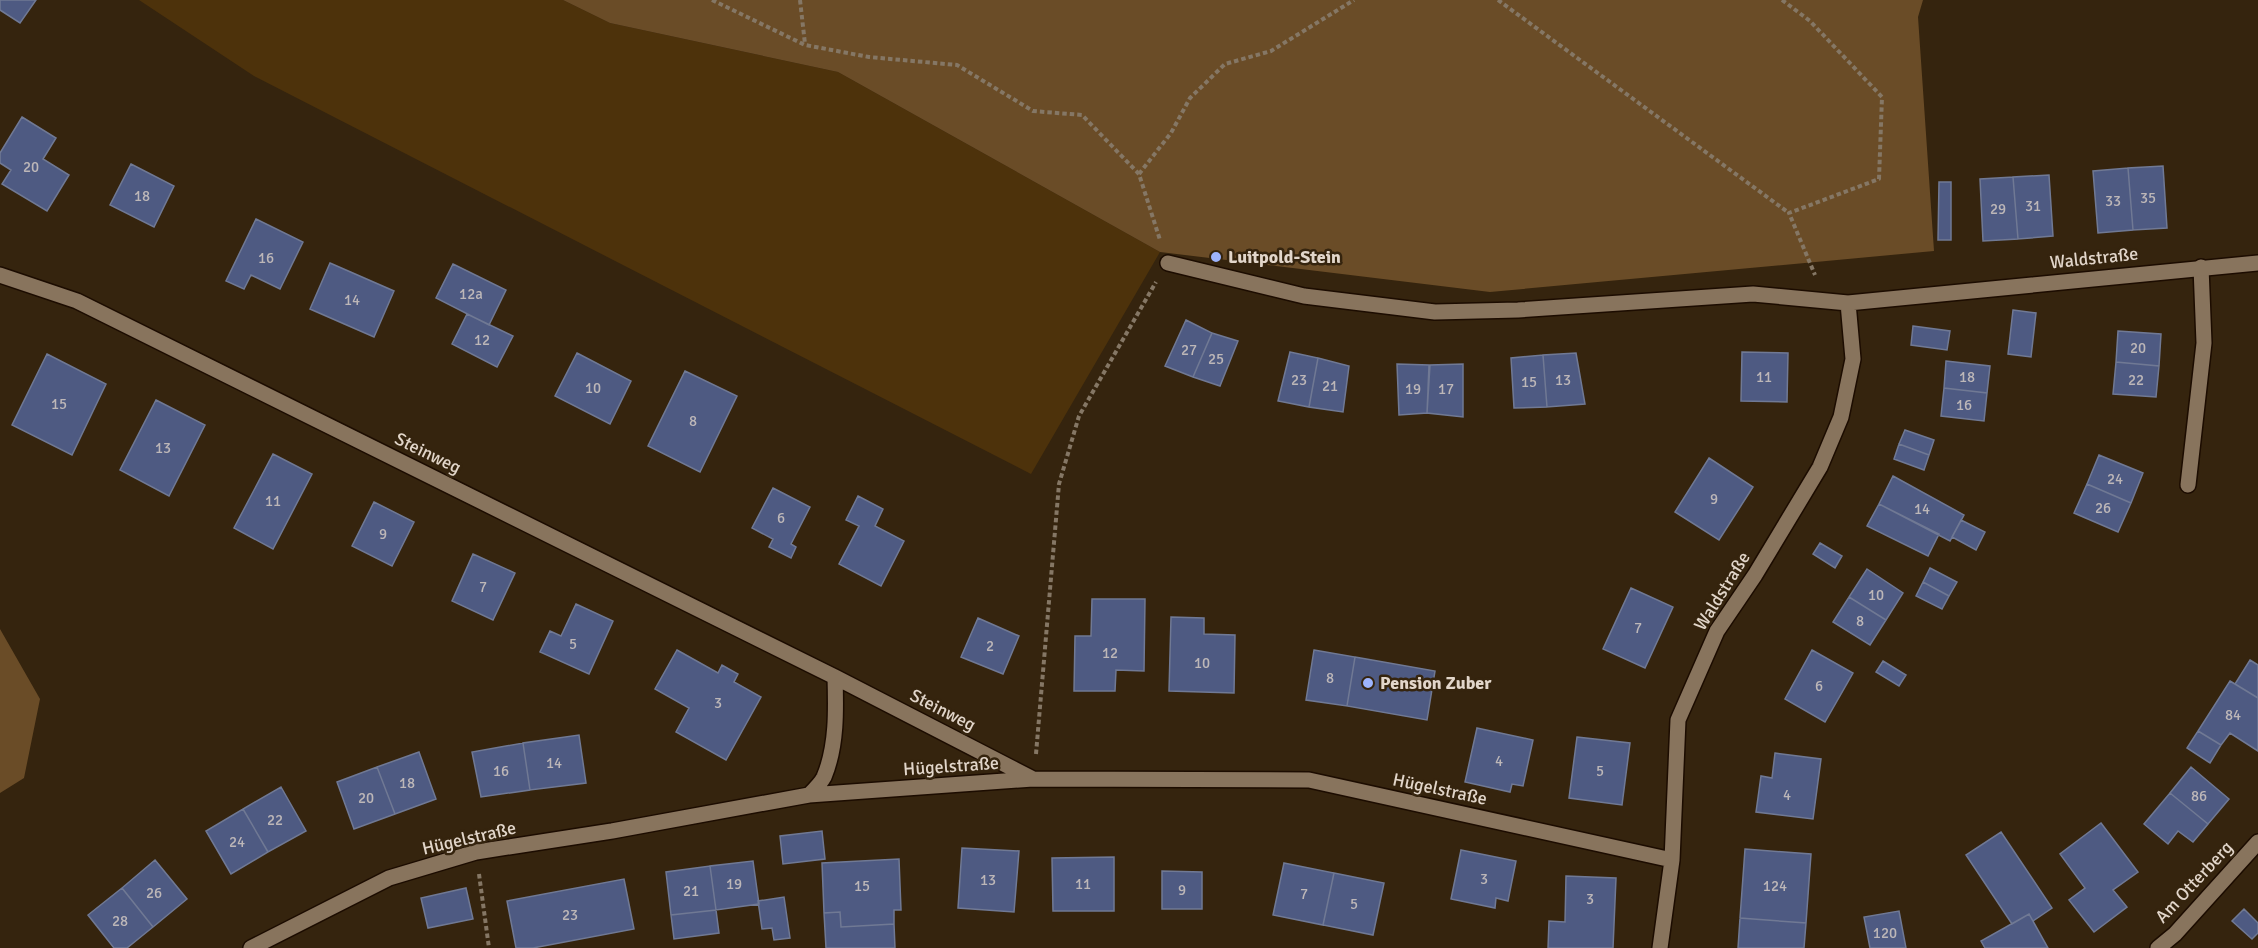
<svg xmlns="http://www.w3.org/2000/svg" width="2258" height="948" font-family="Signika,sans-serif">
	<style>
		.green { fill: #4d320b }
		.forest { fill: #6a4c27 }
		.building { fill: #4e5a82; stroke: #707994; stroke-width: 1.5 }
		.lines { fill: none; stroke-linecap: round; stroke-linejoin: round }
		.lane-casing { stroke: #1c0c00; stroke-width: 18 }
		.street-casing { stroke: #1c0c00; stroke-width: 18 }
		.path { stroke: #857765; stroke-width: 4; stroke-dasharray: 4.5 3; stroke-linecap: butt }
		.lane { stroke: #88745d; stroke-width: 15 }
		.street { stroke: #88745d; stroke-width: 15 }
		.poi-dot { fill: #9db4fd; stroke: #35240e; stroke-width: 2 }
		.labels { text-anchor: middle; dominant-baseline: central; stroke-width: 5; stroke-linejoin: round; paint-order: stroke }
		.number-label { font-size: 15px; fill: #bdb7b8 }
		.poi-label { font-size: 18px; font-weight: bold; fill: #e2d6ca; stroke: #35240e; text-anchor: start }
		.street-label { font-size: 18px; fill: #e2d6ca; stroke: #35240e }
	</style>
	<rect width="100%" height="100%" fill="#35240e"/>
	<path class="green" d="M 139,0 L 563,0 L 610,23 L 838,72 L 1160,252 L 1031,474 L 254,76 Z"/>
	<path class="forest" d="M 563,0 L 1923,0 L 1918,17 L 1934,251 L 1490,292 L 1160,252 L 838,72 L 610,23 Z
		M 0,629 L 40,699 L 24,778 L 0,793 Z"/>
	<path class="building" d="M 0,0 L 36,0 L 20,23 L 0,10 Z
		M 22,117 L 56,138 L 43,159 L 69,175 L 47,211 L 2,184 L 11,170 L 0,163 L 0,153 Z
		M 131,164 L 174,186 L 154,227 L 110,205 Z
		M 2163,166 L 2167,228 L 2133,230 L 2128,168 Z
		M 2128,168 L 2133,230 L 2098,233 L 2093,171 Z
		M 2049,175 L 2053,236 L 2018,239 L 2013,177 Z
		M 2013,177 L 2018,239 L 1983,241 L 1980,179 Z
		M 1939,182 L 1951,182 L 1951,240 L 1938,240 Z
		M 256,219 L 303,242 L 280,289 L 251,275 L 244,289 L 226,281 Z
		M 330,263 L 394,291 L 374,337 L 310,309 Z
		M 453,264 L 506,290 L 489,325 L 436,298 Z
		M 2013,310 L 2036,313 L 2031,357 L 2008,354 Z
		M 467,314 L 513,336 L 497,367 L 452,344 Z
		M 1186,320 L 1212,333 L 1193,377 L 1165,366 Z
		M 1913,326 L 1950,331 L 1947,350 L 1911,345 Z
		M 2118,331 L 2161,334 L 2159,366 L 2116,362 Z
		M 1212,333 L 1238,341 L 1220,386 L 1193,377 Z
		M 1290,352 L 1318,358 L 1309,407 L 1278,401 Z
		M 1742,352 L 1788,353 L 1787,402 L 1741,401 Z
		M 577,353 L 631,381 L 610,424 L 555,396 Z
		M 1576,353 L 1585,404 L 1547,407 L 1543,355 Z
		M 47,354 L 106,384 L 72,455 L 12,425 Z
		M 1543,355 L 1547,407 L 1514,408 L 1511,358 Z
		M 1318,358 L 1349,366 L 1343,412 L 1309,407 Z
		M 1946,361 L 1990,366 L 1987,393 L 1944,388 Z
		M 2116,362 L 2159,366 L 2156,397 L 2113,394 Z
		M 1397,364 L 1429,365 L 1427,413 L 1399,415 Z
		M 1463,364 L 1463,417 L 1427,413 L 1430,365 Z
		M 685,371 L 737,396 L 700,472 L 648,446 Z
		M 1944,388 L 1987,393 L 1984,421 L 1941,416 Z
		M 156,400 L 205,425 L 169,496 L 120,470 Z
		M 1905,430 L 1934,440 L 1929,455 L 1899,444 Z
		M 1899,444 L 1929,455 L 1924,470 L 1894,459 Z
		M 273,454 L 312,474 L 273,549 L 234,528 Z
		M 2099,455 L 2143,473 L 2131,503 L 2087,484 Z
		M 1709,458 L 1753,487 L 1719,540 L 1675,512 Z
		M 1893,476 L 1964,515 L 1950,541 L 1879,504 Z
		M 2087,484 L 2131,503 L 2118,532 L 2074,513 Z
		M 773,488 L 810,507 L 791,544 L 796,547 L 791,558 L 769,547 L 773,539 L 752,528 Z
		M 858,496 L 883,509 L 875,526 L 904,541 L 881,586 L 839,564 L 859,526 L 846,520 Z
		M 374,502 L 414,522 L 392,566 L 352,546 Z
		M 1879,504 L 1939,534 L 1928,556 L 1867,526 Z
		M 1961,520 L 1985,532 L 1976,550 L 1952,537 Z
		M 1820,543 L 1842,556 L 1835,568 L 1813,554 Z
		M 473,554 L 515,573 L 493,620 L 452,601 Z
		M 1930,568 L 1957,582 L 1949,596 L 1923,582 Z
		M 1867,569 L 1903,593 L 1886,620 L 1849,597 Z
		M 1923,582 L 1949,596 L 1942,609 L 1916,596 Z
		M 1631,588 L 1673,607 L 1645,668 L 1603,649 Z
		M 1849,597 L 1886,620 L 1870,645 L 1833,622 Z
		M 1092,599 L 1145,599 L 1144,671 L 1116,670 L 1115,691 L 1074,691 L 1075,636 L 1091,636 Z
		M 576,604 L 613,621 L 589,674 L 540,652 L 550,631 L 561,636 Z
		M 1171,617 L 1204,618 L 1204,634 L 1235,635 L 1234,693 L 1169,691 Z
		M 978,618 L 1019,636 L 1003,674 L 961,657 Z
		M 677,650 L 718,673 L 722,665 L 738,674 L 734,682 L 761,697 L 726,760 L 676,732 L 689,708 L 655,689 Z
		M 1314,650 L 1355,657 L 1347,706 L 1306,700 Z
		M 1812,650 L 1853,673 L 1825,722 L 1785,699 Z
		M 1355,657 L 1435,671 L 1427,720 L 1347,706 Z
		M 2250,660 L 2258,665 L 2258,698 L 2235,684 Z
		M 1883,661 L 1906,675 L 1899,686 L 1876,672 Z
		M 2230,681 L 2258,698 L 2258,751 L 2230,733 L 2221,745 L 2198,731 Z
		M 1477,728 L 1533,740 L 1523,786 L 1512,784 L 1510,792 L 1465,782 Z
		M 2198,731 L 2221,745 L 2210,763 L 2187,748 Z
		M 579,735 L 586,783 L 530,790 L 523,743 Z
		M 1577,737 L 1630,743 L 1622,805 L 1569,798 Z
		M 523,743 L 530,790 L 481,797 L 472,752 Z
		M 419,752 L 436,799 L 395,814 L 377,767 Z
		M 1775,753 L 1821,759 L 1813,819 L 1756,812 L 1761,776 L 1772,778 Z
		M 377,767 L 395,814 L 354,829 L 337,782 Z
		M 2191,767 L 2229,799 L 2208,824 L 2170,793 Z
		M 281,787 L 306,831 L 268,852 L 243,809 Z
		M 2170,793 L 2208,824 L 2193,842 L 2178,831 L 2168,844 L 2144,824 Z
		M 243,809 L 268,852 L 231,874 L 206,831 Z
		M 2101,823 L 2138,872 L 2113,890 L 2127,907 L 2094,932 L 2069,900 L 2085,888 L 2060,854 Z
		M 822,831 L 825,859 L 783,864 L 780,836 Z
		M 2001,832 L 2052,908 L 2033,921 L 2029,914 L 2012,924 L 1966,855 Z
		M 962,848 L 1019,851 L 1014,912 L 958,908 Z
		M 1745,849 L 1811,854 L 1806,923 L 1740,918 Z
		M 1461,850 L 1516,861 L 1508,901 L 1496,898 L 1495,908 L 1451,899 Z
		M 1114,857 L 1114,911 L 1053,911 L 1052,858 Z
		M 899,859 L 901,910 L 894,910 L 894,924 L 841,927 L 840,912 L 824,913 L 822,863 Z
		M 155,860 L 187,899 L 153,927 L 122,888 Z
		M 753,861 L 759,904 L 716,910 L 710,866 Z
		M 1284,863 L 1334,873 L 1323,925 L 1273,915 Z
		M 710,866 L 716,910 L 671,915 L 666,872 Z
		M 1162,871 L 1202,872 L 1202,909 L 1162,909 Z
		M 1334,873 L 1384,883 L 1373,935 L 1323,925 Z
		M 1566,876 L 1616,878 L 1613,948 L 1548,948 L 1549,921 L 1565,922 Z
		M 624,879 L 634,929 L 533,948 L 516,948 L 507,901 Z
		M 122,888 L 153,927 L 127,948 L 114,948 L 88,915 Z
		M 466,888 L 473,919 L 428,928 L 421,898 Z
		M 784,897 L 790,938 L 774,940 L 772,928 L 762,929 L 758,901 Z
		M 2244,909 L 2258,923 L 2258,933 L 2252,939 L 2232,921 Z
		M 716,910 L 719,933 L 674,939 L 671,915 Z
		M 1899,911 L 1906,948 L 1870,948 L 1864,917 Z
		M 840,912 L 841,927 L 894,924 L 895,948 L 826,948 L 824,913 Z
		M 2029,914 L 2048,948 L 1985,948 L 1981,941 Z
		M 1740,918 L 1806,923 L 1804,948 L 1738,948 Z"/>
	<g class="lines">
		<g class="lane-casing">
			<path id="lane" d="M 2188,485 L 2204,343 L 2201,267"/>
		</g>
		<g class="street-casing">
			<path id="street" d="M 1168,263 L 1304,296 L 1435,312 L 1518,310 L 1753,294 L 1848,303 L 2258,263
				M 0,275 L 77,301 L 835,677 L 1033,779
				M 809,795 C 814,790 821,783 824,777 C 837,746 836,709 835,677
				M 251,948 L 389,878 L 476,852 L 612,831 L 809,795 L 1033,779 L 1309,780 L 1672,860
				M 1660,948 L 1672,860 L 1678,720 L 1717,631 L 1755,575 L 1820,467 L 1841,417 L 1853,359 L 1848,303
				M 2158,948 L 2175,934 L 2258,842"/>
		</g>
		<path class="path" d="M 712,0 L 805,45 L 869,57 L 957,65 L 1033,111 L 1082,115 L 1139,174 L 1160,240
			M 800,0 L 805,44
			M 1498,0 L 1789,213
			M 1782,0 L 1810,21 L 1882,97 L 1879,179 L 1789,213 L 1815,275
			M 1139,174 L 1171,133 L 1190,98 L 1225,64 L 1271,51 L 1354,0
			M 1036,754 L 1059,484 L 1079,416 L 1156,282
			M 479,874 L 489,948"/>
		<use href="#lane" class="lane"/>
		<use href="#street" class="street"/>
	</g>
	<g class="poi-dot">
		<circle cx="1216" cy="257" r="6"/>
		<circle cx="1368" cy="683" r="6"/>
	</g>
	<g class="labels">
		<g class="number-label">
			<text x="31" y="167">20</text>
			<text x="142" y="196">18</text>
			<text x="2148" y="198">35</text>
			<text x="2113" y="201">33</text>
			<text x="2033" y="206">31</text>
			<text x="1998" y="209">29</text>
			<text x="266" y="258">16</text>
			<text x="471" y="294">12a</text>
			<text x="352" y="300">14</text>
			<text x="482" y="340">12</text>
			<text x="2138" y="348">20</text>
			<text x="1189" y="350">27</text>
			<text x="1216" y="359">25</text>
			<text x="1764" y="377">11</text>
			<text x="1967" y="377">18</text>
			<text x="1299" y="380">23</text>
			<text x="1563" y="380">13</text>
			<text x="2136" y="380">22</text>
			<text x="1529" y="382">15</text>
			<text x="1330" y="386">21</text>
			<text x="593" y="388">10</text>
			<text x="1413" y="389">19</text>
			<text x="1446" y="389">17</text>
			<text x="59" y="404">15</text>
			<text x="1964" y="405">16</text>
			<text x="693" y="421">8</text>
			<text x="163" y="448">13</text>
			<text x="2115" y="479">24</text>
			<text x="1714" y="499">9</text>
			<text x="273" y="501">11</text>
			<text x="2103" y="508">26</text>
			<text x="1922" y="509">14</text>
			<text x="781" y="518">6</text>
			<text x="383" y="534">9</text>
			<text x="483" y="587">7</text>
			<text x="1876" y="595">10</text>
			<text x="1860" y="621">8</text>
			<text x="1638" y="628">7</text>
			<text x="573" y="644">5</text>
			<text x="990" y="646">2</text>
			<text x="1110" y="653">12</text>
			<text x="1202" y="663">10</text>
			<text x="1330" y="678">8</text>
			<text x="1819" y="686">6</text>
			<text x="718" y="703">3</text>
			<text x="2233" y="715">84</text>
			<text x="1499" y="761">4</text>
			<text x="554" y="763">14</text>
			<text x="501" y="771">16</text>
			<text x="1600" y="771">5</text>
			<text x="407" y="783">18</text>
			<text x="1787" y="795">4</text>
			<text x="2199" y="796">86</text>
			<text x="366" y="798">20</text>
			<text x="275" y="820">22</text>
			<text x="237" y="842">24</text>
			<text x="1484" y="879">3</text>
			<text x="988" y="880">13</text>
			<text x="734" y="884">19</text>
			<text x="1083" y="884">11</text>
			<text x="862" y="886">15</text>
			<text x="1775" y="886">124</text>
			<text x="1182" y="890">9</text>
			<text x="691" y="891">21</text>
			<text x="154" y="893">26</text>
			<text x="1304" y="894">7</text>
			<text x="1590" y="899">3</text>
			<text x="1354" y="904">5</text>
			<text x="570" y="915">23</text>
			<text x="120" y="921">28</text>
			<text x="1885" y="933">120</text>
		</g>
		<g class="poi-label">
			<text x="1228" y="257">Luitpold-Stein</text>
			<text x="1380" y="683">Pension Zuber</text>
		</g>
		<g class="street-label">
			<text transform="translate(2094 258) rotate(-6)">Waldstraße</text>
			<text transform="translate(428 453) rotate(26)">Steinweg</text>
			<text transform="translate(1722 591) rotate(-58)">Waldstraße</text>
			<text transform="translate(943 710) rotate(27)">Steinweg</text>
			<text transform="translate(951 766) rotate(-4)">Hügelstraße</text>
			<text transform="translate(1440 789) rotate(12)">Hügelstraße</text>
			<text transform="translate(469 838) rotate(-13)">Hügelstraße</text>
			<text transform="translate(2194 882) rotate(-47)">Am Otterberg</text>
		</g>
	</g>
</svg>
